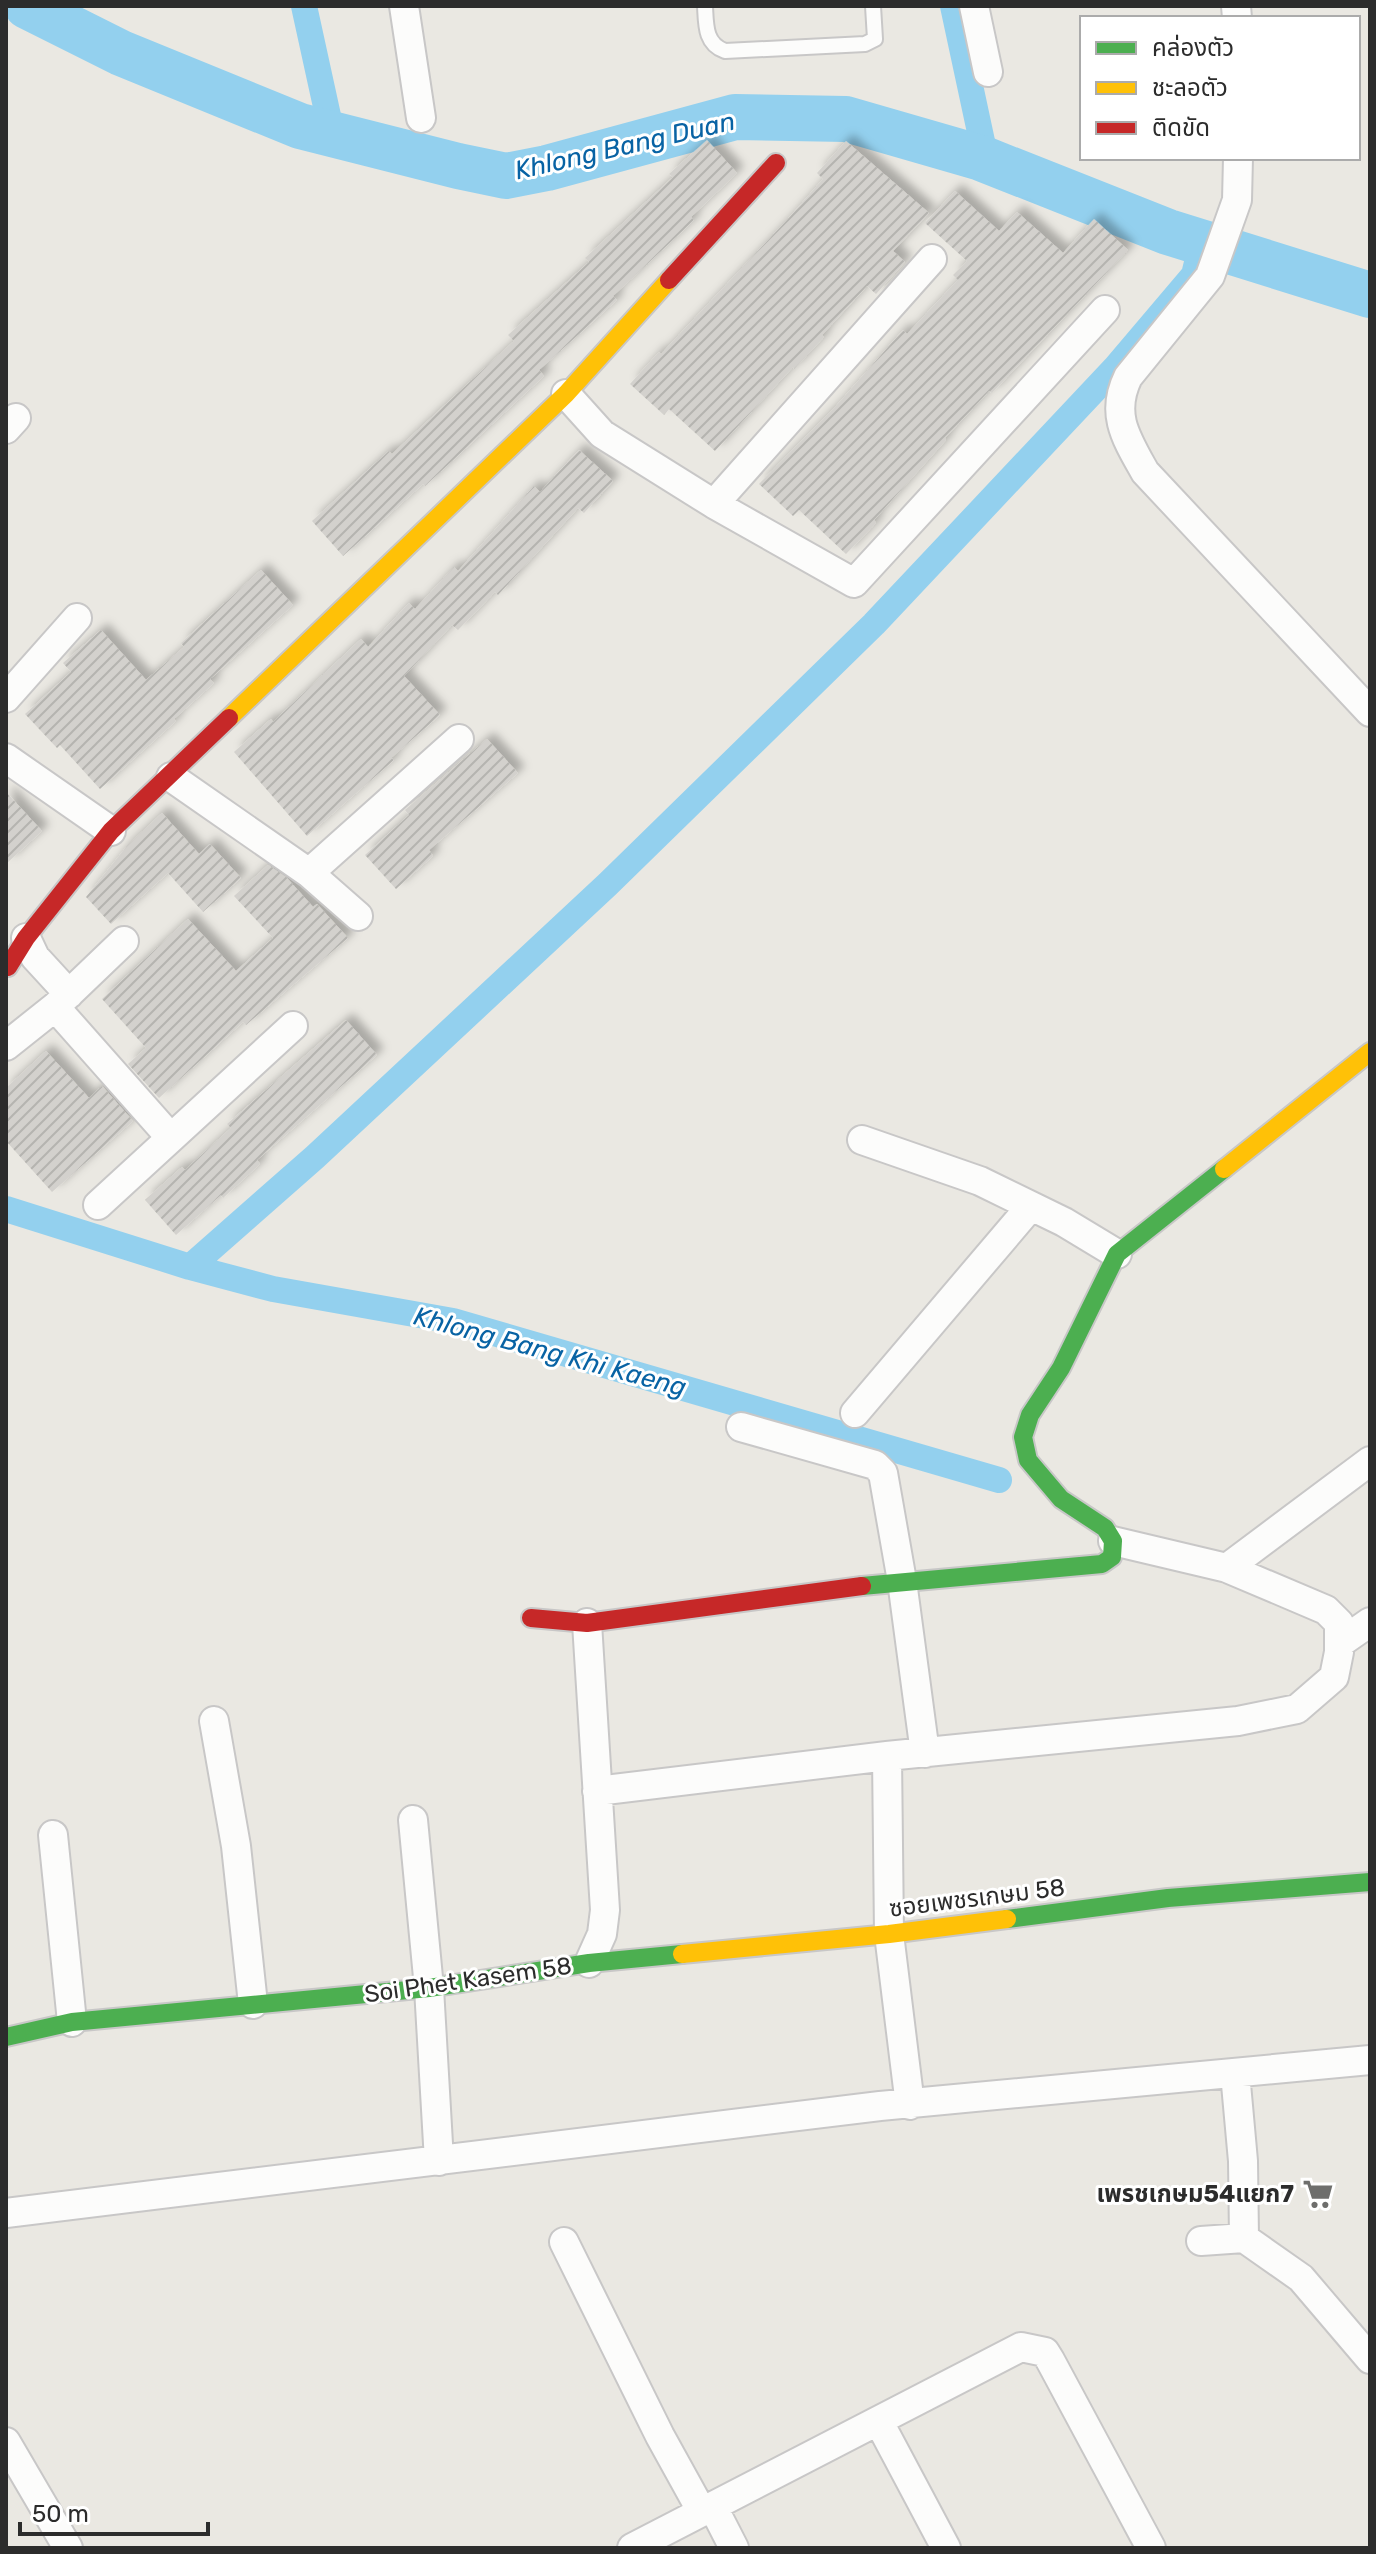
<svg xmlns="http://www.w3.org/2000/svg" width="1376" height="2554" font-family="Rubik,'Noto Sans Thai',sans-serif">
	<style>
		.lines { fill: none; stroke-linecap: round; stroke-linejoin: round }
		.canal { stroke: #93d0ee; stroke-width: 26 }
		.river { stroke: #93d0ee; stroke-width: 46 }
		.building { fill: url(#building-hatch); filter: url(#shadow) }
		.lane-casing { stroke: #c8c7c7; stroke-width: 18 }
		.street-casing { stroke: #c8c7c7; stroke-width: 32 }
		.fast-casing { stroke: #c8c7c7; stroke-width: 22 }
		.slow-casing { stroke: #c8c7c7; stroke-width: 22 }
		.jam-casing { stroke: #c8c7c7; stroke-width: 22 }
		.lane { stroke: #fcfcfb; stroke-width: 14 }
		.street { stroke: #fcfcfb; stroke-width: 28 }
		.fast { stroke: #4caf50; stroke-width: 18 }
		.slow { stroke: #ffc107; stroke-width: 18 }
		.jam { stroke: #c62828; stroke-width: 18 }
		.labels { text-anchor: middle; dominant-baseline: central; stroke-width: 6; stroke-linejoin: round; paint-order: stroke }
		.street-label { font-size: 24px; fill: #2c2c2c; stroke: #fff }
		.poi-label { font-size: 24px; font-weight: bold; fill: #2c2c2c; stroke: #fff; text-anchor: end }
		.water-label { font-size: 26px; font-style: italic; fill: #0863a4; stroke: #fff }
	</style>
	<defs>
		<pattern id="building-hatch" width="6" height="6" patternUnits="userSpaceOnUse" patternTransform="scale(2)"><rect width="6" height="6" fill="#d3d1cd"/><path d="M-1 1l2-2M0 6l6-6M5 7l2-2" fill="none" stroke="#b5b4b0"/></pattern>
		<filter id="shadow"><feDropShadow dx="7" dy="-7" stdDeviation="4" flood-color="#0004"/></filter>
	</defs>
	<rect width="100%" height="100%" fill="#eae8e2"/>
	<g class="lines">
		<path class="canal" d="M 304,6 L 332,134
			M 953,6 L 986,160
			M 6,1209 L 190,1267 L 273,1289 L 453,1321 L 999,1480
			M 190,1267 L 315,1157 L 608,884 L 874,624 L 1116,367 L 1194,275 L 1202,242"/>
		<path class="river" d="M 27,6 L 121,53 L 300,126 L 458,166 L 506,176 L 547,168 L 735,117 L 846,119 L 981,158 L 1168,232 L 1370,295"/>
	</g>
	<path class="building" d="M 707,140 L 737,173 L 691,217 L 694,220 L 691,223 L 613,296 L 617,300 L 539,370 L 544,376 L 425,486 L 423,484 L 343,556 L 312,521 L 389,451 L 392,454 L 514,341 L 508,335 L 589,262 L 585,258 L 673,177 L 669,174 Z
		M 846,141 L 929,213 L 893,251 L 905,262 L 876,294 L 867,286 L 822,335 L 824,337 L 794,369 L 793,367 L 715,451 L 669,409 L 664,415 L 630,384 L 659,352 L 661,354 L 787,220 L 823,179 L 817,173 Z
		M 955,191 L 999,231 L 1017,212 L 1063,253 L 1094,219 L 1128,250 L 992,393 L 989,391 L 945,438 L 946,440 L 874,520 L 876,523 L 846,554 L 799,510 L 793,516 L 759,484 L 836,406 L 903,330 L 907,334 L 958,280 L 953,275 L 967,261 L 925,223 Z
		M 579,450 L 613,481 L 584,513 L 578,508 L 498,595 L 495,592 L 458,630 L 452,625 L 404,676 L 440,715 L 391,758 L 394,760 L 307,836 L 234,752 L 271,719 L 273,722 L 361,639 L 368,647 L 409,603 L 415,609 L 454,567 L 458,571 L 534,486 L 540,492 Z
		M 261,570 L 293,605 L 210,679 L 214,683 L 174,719 L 176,721 L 100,789 L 60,745 L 57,748 L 25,714 L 71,672 L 63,663 L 101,630 L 146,680 L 184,647 L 181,643 Z
		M 487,739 L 518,773 L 429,850 L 433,856 L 396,889 L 365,855 L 409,815 L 405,810 Z
		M 6,792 L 42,831 L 6,864 Z
		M 162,813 L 199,854 L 210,844 L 241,878 L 203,912 L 168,873 L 111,924 L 86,897 L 127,846 Z
		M 268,865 L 286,877 L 313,907 L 317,904 L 348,938 L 246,1025 L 243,1022 L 159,1098 L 128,1064 L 146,1048 L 102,999 L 188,919 L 236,971 L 273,938 L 234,896 Z
		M 346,1020 L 377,1055 L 257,1160 L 260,1164 L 223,1198 L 221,1195 L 176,1235 L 145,1200 L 182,1167 L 185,1170 L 231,1128 L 227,1124 Z
		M 46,1051 L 89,1098 L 102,1086 L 133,1121 L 52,1192 L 6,1141 L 6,1088 Z"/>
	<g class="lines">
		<g class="lane-casing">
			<path id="lane" d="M 705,6 C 706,25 705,44 725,51 L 865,44 L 875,39 L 873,6"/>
		</g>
		<g class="street-casing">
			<path id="street" d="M 404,6 L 421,118
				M 974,6 L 988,72
				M 1236,6 L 1237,18
				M 1238,158 L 1237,200 L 1210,276 L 1128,377 C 1110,414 1126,438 1145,472 L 1370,712
				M 566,394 L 602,434 L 714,504 L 854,583 L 1105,310
				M 6,429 L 16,418
				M 714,504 L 932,259
				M 6,698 L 77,618
				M 6,758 L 111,831
				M 171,777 L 309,873 L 358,916
				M 309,873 L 459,739
				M 26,938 L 35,957 L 69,994
				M 55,1007 L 124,941
				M 6,1046 L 55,1007 L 171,1138
				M 862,1140 L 980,1181 L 1064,1222 L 1117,1254
				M 98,1205 L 293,1026
				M 855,1413 L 1031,1206
				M 741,1427 L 875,1465 L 883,1473 L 902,1581 L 925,1753
				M 1227,1568 L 1370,1461
				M 587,1623 L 605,1910 L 602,1934 L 589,1963
				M 1340,1643 L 1370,1622
				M 214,1721 L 236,1846 L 253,2004
				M 887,1756 L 889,1934 L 910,2105
				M 597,1791 L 887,1756 L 1238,1721 L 1297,1709 L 1334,1677 L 1339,1652 L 1339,1623 L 1326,1610 L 1227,1568 L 1113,1541
				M 413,1820 L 429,1988 L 439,2161
				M 53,1835 L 72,2022
				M 1235,2073 L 1243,2161 L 1244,2238 L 1301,2278 L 1370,2359
				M 6,2213 L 880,2106 L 1370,2060
				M 1201,2241 L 1244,2238
				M 564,2242 L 660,2436 L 702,2512
				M 879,2422 L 946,2548
				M 6,2442 L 68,2548
				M 713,2507 L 734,2548
				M 632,2548 L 1021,2347 L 1045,2352 L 1050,2360 L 1151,2548"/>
		</g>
		<g class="fast-casing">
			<path id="fast" d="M 862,1586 L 1102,1564 L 1112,1557 L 1113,1541 L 1105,1528 L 1061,1499 L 1028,1460 L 1023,1437 L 1030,1415 L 1061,1368 L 1117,1254 L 1224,1169
				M 1007,1919 L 1168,1898 L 1370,1882
				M 6,2037 L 72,2022 L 429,1988 L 589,1963 L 682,1954"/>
		</g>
		<g class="slow-casing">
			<path id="slow" d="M 229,718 L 566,394 L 669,280
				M 1224,1169 L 1370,1052
				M 682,1954 L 889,1934 L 1007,1919"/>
		</g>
		<g class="jam-casing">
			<path id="jam" d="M 669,280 L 776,163
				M 8,967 L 26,938 L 111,831 L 229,718
				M 531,1618 L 587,1623 L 862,1586"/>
		</g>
		<use href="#lane" class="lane"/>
		<use href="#street" class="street"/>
		<use href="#fast" class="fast"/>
		<use href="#slow" class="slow"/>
		<use href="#jam" class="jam"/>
	</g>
	<defs>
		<g id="supermarket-bare" transform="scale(2.4)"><path d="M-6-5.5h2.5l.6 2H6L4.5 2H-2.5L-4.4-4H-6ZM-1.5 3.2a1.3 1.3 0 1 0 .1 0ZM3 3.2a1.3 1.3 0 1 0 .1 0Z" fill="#6e6e6c" stroke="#fff" stroke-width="2.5" paint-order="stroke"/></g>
	</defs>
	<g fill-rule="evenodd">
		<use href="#supermarket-bare" x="1318" y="2194"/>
	</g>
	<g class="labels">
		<g class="street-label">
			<text transform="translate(977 1898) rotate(-7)">ซอยเพชรเกษม 58</text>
			<text transform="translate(468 1980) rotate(-8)">Soi Phet Kasem 58</text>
		</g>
		<g class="poi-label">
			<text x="1294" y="2194">เพรชเกษม54แยก7</text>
		</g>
		<g class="water-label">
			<text transform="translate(625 146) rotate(-13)">Khlong Bang Duan</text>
			<text transform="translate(550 1352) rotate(15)">Khlong Bang Khi Kaeng</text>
		</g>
	</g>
	<rect width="1376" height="2554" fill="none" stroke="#2c2c2c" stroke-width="16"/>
	<rect x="1080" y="16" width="280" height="144" fill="#ffffff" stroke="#ababab" stroke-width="2"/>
	<rect x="1096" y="42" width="40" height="12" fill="#4caf50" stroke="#ababab" stroke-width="2"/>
	<text x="1152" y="56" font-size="24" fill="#2c2c2c">คล่องตัว</text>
	<rect x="1096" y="82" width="40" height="12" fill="#ffc107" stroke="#ababab" stroke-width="2"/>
	<text x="1152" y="96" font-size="24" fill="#2c2c2c">ชะลอตัว</text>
	<rect x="1096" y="122" width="40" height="12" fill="#c62828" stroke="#ababab" stroke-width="2"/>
	<text x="1152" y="136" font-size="24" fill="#2c2c2c">ติดขัด</text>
	<path d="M20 2522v12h188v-12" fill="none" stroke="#2c2c2c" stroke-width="4"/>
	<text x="32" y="2522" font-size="24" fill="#2c2c2c" stroke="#ffffff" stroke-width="6" paint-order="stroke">50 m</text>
</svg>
